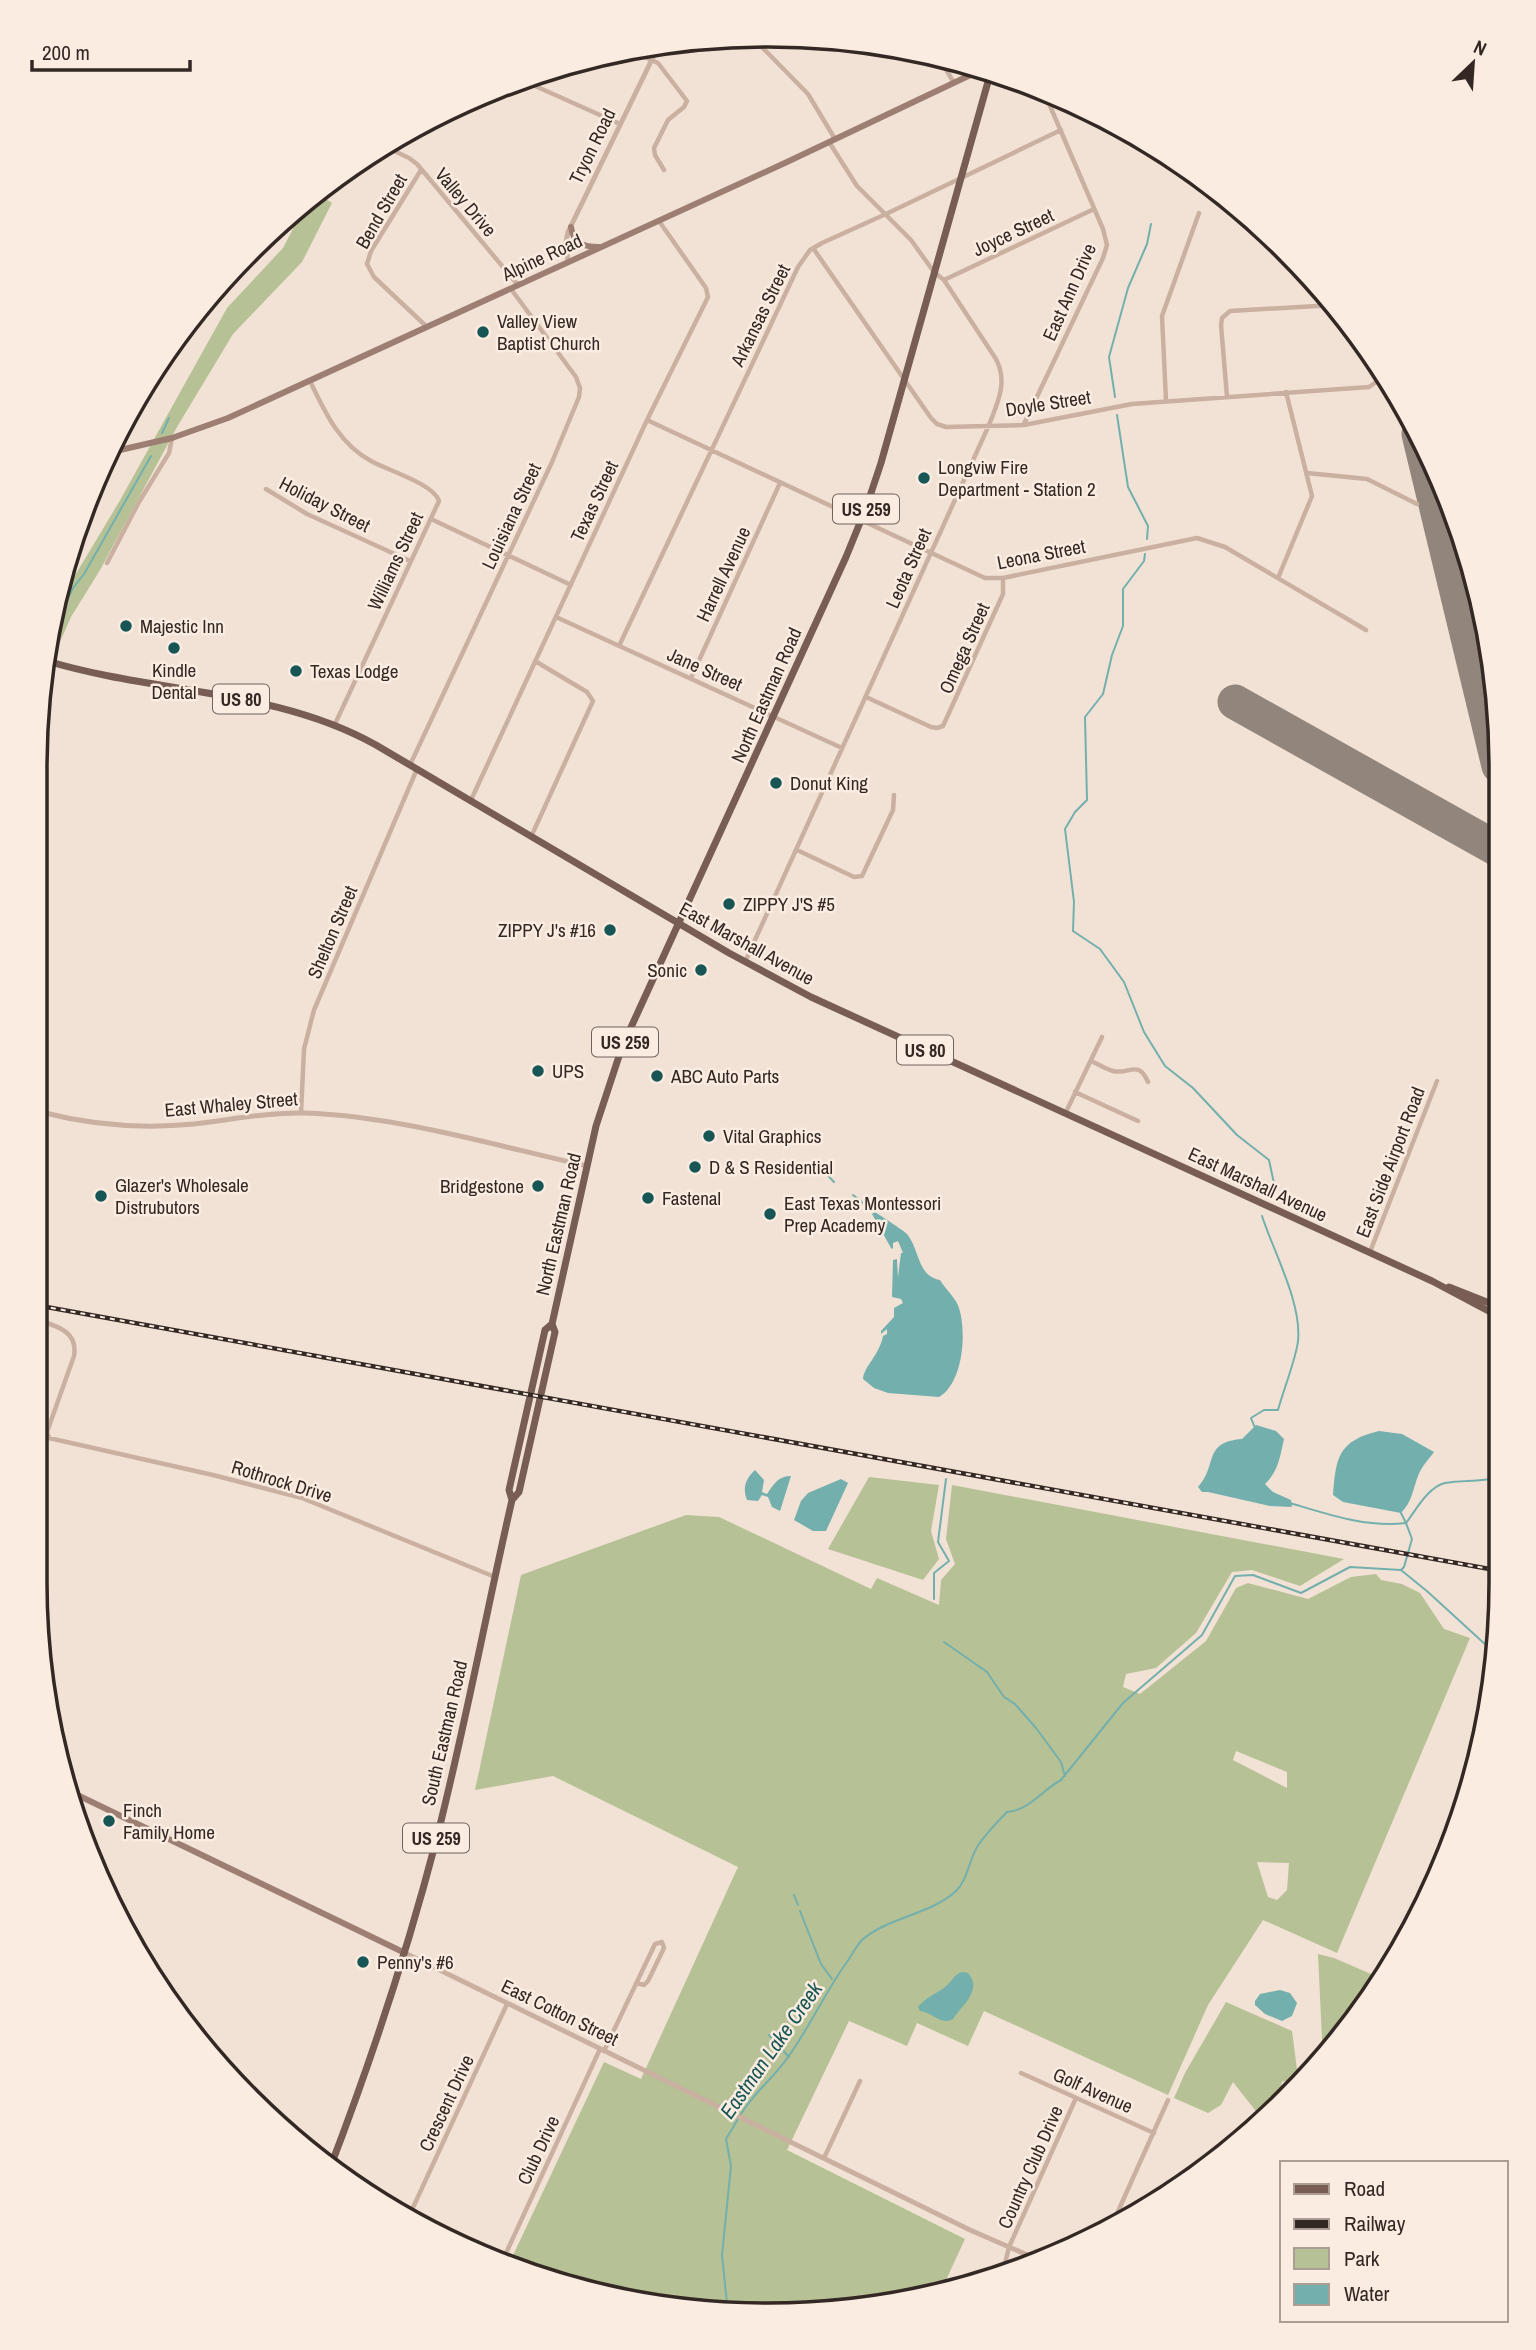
<svg xmlns="http://www.w3.org/2000/svg" width="1536" height="2350" font-family="'Archivo Narrow',sans-serif">
	<style>
		.green { fill: #b6c195; fill-rule: evenodd }
		.water { fill: #73b0ad }
		.lines { fill: none; stroke-linecap: round; stroke-linejoin: round }
		.stream { stroke: #73b0ad; stroke-width: 2 }
		.runway { stroke: #92857c; stroke-width: 35 }
		.minor { stroke: #cab0a1; stroke-width: 4.5 }
		.tertiary { stroke: #cab0a1; stroke-width: 5 }
		.secondary { stroke: #9d7e72; stroke-width: 6 }
		.primary { stroke: #775d54; stroke-width: 7 }
		.rail-casing { stroke: #332824; stroke-width: 4.5 }
		.rail { stroke: #faece1; stroke-width: 2; stroke-dasharray: 5; stroke-linecap: butt }
		.poi-dot { fill: #185655; stroke: #faece1; stroke-width: 2.5 }
		.labels { text-anchor: middle; dominant-baseline: central; stroke-width: 5; stroke-linejoin: round; paint-order: stroke }
		.shield { fill: #faece1; stroke: #6f635d; stroke-width: 2 }
		.shield-label { font-size: 18px; font-weight: bold; fill: #332824 }
		.street-label { font-size: 19px; fill: #332824; stroke: #faece1 }
		.poi-label { font-size: 19px; fill: #332824; stroke: #faece1; text-anchor: start }
		.water-label { font-size: 21px; font-style: italic; fill: #185655; stroke: #faece1 }
		.rim { fill: none; stroke: #332824; stroke-width: 3.5 }
	</style>
	<rect width="100%" height="100%" fill="#f2e2d5"/>
	<path class="green" d="M 335,178 L 326,199 L 332,203 L 302,262 L 233,334 L 177,427 L 100,570 L 71,617 L 55,653 L 46,650 L 56,607 L 119,502 L 227,308 L 283,248 L 308,200 Z
		M 869,1477 L 939,1485 L 931,1531 L 939,1559 L 923,1580 L 828,1549 Z
		M 952,1485 L 1344,1559 L 1300,1586 L 1252,1570 L 1232,1572 L 1196,1633 L 1156,1668 L 1126,1674 L 1123,1687 L 1140,1694 L 1206,1641 L 1236,1588 L 1248,1583 L 1308,1599 L 1351,1577 L 1376,1574 L 1381,1580 L 1402,1584 L 1420,1593 L 1444,1629 L 1470,1638 L 1337,1953 L 1263,1920 L 1208,2005 L 1168,2095 L 984,2011 L 968,2046 L 917,2023 L 907,2046 L 849,2021 L 787,2150 L 965,2239 L 940,2293 L 911,2301 L 720,2313 L 579,2290 L 508,2266 L 604,2062 L 641,2079 L 738,1867 L 553,1776 L 475,1790 L 521,1575 L 686,1515 L 719,1517 L 871,1589 L 877,1578 L 939,1605 L 941,1580 L 955,1564 L 946,1539 ZM 1236,1751 L 1287,1772 L 1287,1788 L 1233,1760 ZM 1257,1862 L 1289,1863 L 1287,1890 L 1277,1900 L 1268,1897 Z
		M 1318,1954 L 1334,1958 L 1378,1977 L 1323,2060 Z
		M 1226,2002 L 1292,2031 L 1298,2077 L 1282,2082 L 1274,2107 L 1262,2119 L 1233,2082 L 1221,2105 L 1208,2113 L 1174,2098 L 1185,2073 Z"/>
	<path class="water" d="M 875,1212 C 881,1216 903,1230 907,1234 C 920,1250 917,1276 940,1280 C 946,1290 956,1298 959,1308 C 967,1333 963,1383 939,1397 L 888,1393 L 874,1388 L 863,1379 C 864,1366 879,1356 883,1336 L 887,1334 L 887,1329 L 881,1334 L 881,1331 L 894,1317 L 894,1308 L 903,1303 L 901,1299 L 892,1297 L 893,1260 L 897,1259 L 897,1261 L 898,1277 L 901,1253 L 903,1253 L 898,1241 L 893,1243 L 893,1249 L 891,1248 L 872,1214 Z
		M 1256,1425 L 1276,1431 L 1284,1439 C 1280,1457 1278,1472 1265,1484 L 1273,1492 L 1291,1500 L 1292,1507 L 1270,1506 L 1208,1492 L 1202,1492 L 1198,1487 C 1218,1466 1202,1442 1242,1439 Z
		M 1379,1431 L 1402,1434 L 1434,1452 C 1429,1459 1421,1467 1418,1476 C 1413,1489 1412,1502 1401,1513 L 1343,1502 L 1333,1495 C 1336,1457 1338,1441 1379,1431 Z
		M 755,1470 L 764,1480 L 762,1492 L 767,1494 C 774,1484 778,1476 791,1476 L 780,1511 L 772,1507 L 768,1497 L 762,1495 L 758,1501 L 747,1500 C 742,1488 746,1478 755,1470 Z
		M 841,1479 L 848,1483 L 826,1531 L 813,1531 L 794,1520 L 801,1501 L 808,1493 Z
		M 962,1972 L 968,1973 C 983,1990 962,2005 953,2019 C 941,2026 932,2012 920,2011 L 918,2007 C 926,1997 936,1994 945,1987 C 953,1981 953,1975 962,1972 Z
		M 1280,1990 L 1290,1993 L 1297,2003 L 1292,2016 L 1282,2021 L 1265,2014 L 1255,2005 L 1255,2001 L 1260,1994 Z"/>
	<g class="lines">
		<path class="stream" d="M 1115,397 L 1109,357 L 1128,288 L 1147,244 L 1151,224
			M 1117,415 L 1128,487 L 1148,526 L 1147,539
			M 162,433 L 169,418
			M 1145,554 L 1144,561 L 1123,589 L 1123,626 L 1112,655 L 1103,694 L 1085,717 L 1087,800 L 1075,812 L 1065,829 L 1074,902 L 1073,931 L 1100,949 L 1124,982 L 1144,1032 L 1165,1066 L 1193,1088 L 1237,1135 L 1269,1160 L 1275,1188 L 1272,1195
			M 50,634 L 73,588 L 84,574 L 151,456
			M 817,1164 L 834,1182
			M 853,1195 L 868,1207
			M 1255,1428 L 1251,1418 L 1264,1410 L 1278,1410 C 1283,1391 1296,1359 1298,1341 C 1302,1303 1274,1253 1262,1216
			M 1401,1513 L 1406,1523 C 1416,1510 1428,1487 1445,1483 C 1461,1480 1479,1482 1496,1478
			M 1401,1570 L 1428,1592 L 1487,1646 L 1486,1666 L 1495,1673
			M 934,1599 L 934,1573 L 949,1561 L 938,1542 L 946,1479
			M 944,1642 L 987,1672 L 1004,1697 L 1015,1704 L 1036,1728 L 1061,1762 L 1065,1776
			M 794,1895 L 798,1905
			M 800,1911 L 821,1964 L 832,1979
			M 769,2035 L 789,2057
			M 741,2114 C 754,2092 774,2078 788,2057 C 810,2027 825,1992 847,1962 C 852,1955 856,1946 862,1940 C 888,1917 930,1915 956,1891 C 968,1880 969,1858 979,1844 C 987,1833 997,1822 1007,1812 C 1030,1810 1042,1790 1061,1780 L 1123,1703 L 1202,1635 L 1235,1576 L 1253,1575 L 1301,1593 L 1350,1567 L 1401,1570 L 1404,1567 L 1412,1539 L 1406,1523 C 1367,1528 1327,1514 1290,1503
			M 728,2313 L 722,2255 L 731,2166 L 726,2139 L 738,2119"/>
		<path class="runway" d="M 1419,434 L 1499,766
			M 1235,702 L 1499,850"/>
		<path class="minor" d="M 753,38 L 808,94 L 835,139
			M 632,51 L 658,63 L 687,101 L 684,107 L 668,120 L 654,148 L 655,155 L 664,170
			M 940,59 L 954,83
			M 524,81 L 620,124
			M 386,147 L 409,158 L 417,164 L 518,285
			M 421,170 L 371,251 L 367,264 L 374,277 L 427,327
			M 813,248 L 931,418 L 937,424 L 946,427 L 1024,425 L 1132,404 L 1369,387 L 1379,380 L 1379,370
			M 944,280 L 1094,209
			M 310,381 C 325,412 339,444 371,461 C 387,470 434,484 439,501 L 335,724
			M 1227,397 L 1221,325 L 1222,318 L 1230,311 L 1334,305
			M 1166,401 L 1162,316 L 1199,213
			M 647,420 L 985,578 L 1003,578 L 1197,538 L 1225,547 L 1366,630
			M 1024,424 L 1103,258 L 1107,245 L 1103,229 L 1044,92
			M 1307,473 L 1367,479 L 1417,504
			M 266,489 L 307,514 L 410,561
			M 431,519 L 571,585
			M 107,563 L 139,502 L 169,453 L 172,438
			M 1278,578 L 1312,496 L 1286,392
			M 556,617 L 842,748
			M 619,646 L 798,267 L 810,250 L 822,243 L 886,214 L 1061,130
			M 691,678 L 780,483
			M 41,684 L 53,663
			M 866,697 L 931,727 L 937,728 L 943,726 L 1003,594 L 1003,578
			M 410,765 L 552,462 L 579,397 L 580,388 L 576,377 L 511,289
			M 471,800 L 647,420 L 708,297 L 706,288 L 659,221
			M 531,837 L 593,701 L 587,692 L 535,661
			M 797,850 L 854,877 L 862,876 L 893,810 L 894,795
			M 745,962 L 989,425 C 998,402 1008,382 996,359 L 944,280 L 934,272 L 911,240 L 857,186 L 829,142
			M 1091,1061 C 1098,1064 1105,1069 1113,1071 C 1129,1075 1138,1059 1148,1082
			M 1075,1092 L 1138,1121
			M 301,1113 L 304,1049 L 314,1010 L 417,769
			M 1065,1114 L 1102,1037
			M 1370,1252 L 1437,1081
			M 41,1321 C 60,1327 78,1333 74,1356 L 47,1432 L 49,1438 L 213,1475 L 302,1498 L 495,1577
			M 604,2051 L 655,1944 L 662,1942 L 664,1948 L 648,1981 L 644,1985 L 636,1983
			M 1021,2073 L 1154,2133
			M 824,2158 L 860,2081
			M 410,2214 L 507,2004
			M 1111,2227 L 1168,2100
			M 501,2264 L 600,2049
			M 1002,2276 L 1009,2247 L 1076,2098"/>
		<path class="tertiary" d="M 568,262 L 566,242 L 568,232 L 658,47
			M 41,1112 C 91,1125 143,1129 194,1124 C 231,1120 268,1112 305,1113 C 397,1116 497,1146 587,1166
			M 405,1953 L 970,2230 L 1039,2260"/>
		<path class="secondary" d="M 571,227 C 573,243 583,247 599,247
			M 107,453 L 172,438 L 228,418 L 787,162 L 983,69
			M 67,1790 L 405,1953"/>
		<path class="primary" d="M 44,660 C 154,694 274,688 376,745 L 729,953 L 811,997 L 1432,1281 L 1496,1315
			M 1449,1287 L 1497,1306
			M 512,1500 L 509,1490 L 545,1330 L 552,1324
			M 330,2168 C 371,2061 407,1952 436,1841 C 465,1728 486,1613 512,1500 L 519,1492 L 555,1332 L 552,1324 L 596,1126 L 622,1047 L 846,557 L 866,508 L 881,463 L 991,71"/>
		<g class="rail-casing">
			<path id="rail" d="M 41,1306 L 1495,1570"/>
		</g>
		<use href="#rail" class="rail"/>
	</g>
	<g class="poi-dot">
		<circle cx="483" cy="332" r="7"/>
		<circle cx="924" cy="478" r="7"/>
		<circle cx="126" cy="626" r="7"/>
		<circle cx="174" cy="648" r="7"/>
		<circle cx="296" cy="671" r="7"/>
		<circle cx="776" cy="783" r="7"/>
		<circle cx="729" cy="904" r="7"/>
		<circle cx="610" cy="930" r="7"/>
		<circle cx="701" cy="970" r="7"/>
		<circle cx="538" cy="1071" r="7"/>
		<circle cx="657" cy="1076" r="7"/>
		<circle cx="709" cy="1136" r="7"/>
		<circle cx="695" cy="1167" r="7"/>
		<circle cx="538" cy="1186" r="7"/>
		<circle cx="101" cy="1196" r="7"/>
		<circle cx="648" cy="1198" r="7"/>
		<circle cx="770" cy="1214" r="7"/>
		<circle cx="109" cy="1821" r="7"/>
		<circle cx="363" cy="1962" r="7"/>
	</g>
	<g class="labels">
		<g class="shield">
			<rect x="833" y="494.5" width="66" height="29" rx="5"/>
			<rect x="213" y="684.5" width="56" height="29" rx="5"/>
			<rect x="592" y="1027.5" width="66" height="29" rx="5"/>
			<rect x="897" y="1035.5" width="56" height="29" rx="5"/>
			<rect x="403" y="1823.5" width="66" height="29" rx="5"/>
		</g>
		<g class="shield-label">
			<text x="866" y="509">US 259</text>
			<text x="241" y="699">US 80</text>
			<text x="625" y="1042">US 259</text>
			<text x="925" y="1050">US 80</text>
			<text x="436" y="1838">US 259</text>
		</g>
		<g class="street-label">
			<text transform="translate(592 146) rotate(-64)">Tryon Road</text>
			<text transform="translate(466 202) rotate(50)">Valley Drive</text>
			<text transform="translate(381 211) rotate(-60)">Bend Street</text>
			<text transform="translate(1013 232) rotate(-25)">Joyce Street</text>
			<text transform="translate(542 257) rotate(-25)">Alpine Road</text>
			<text transform="translate(1069 292) rotate(-66)">East Ann Drive</text>
			<text transform="translate(760 315) rotate(-64)">Arkansas Street</text>
			<text transform="translate(1048 403) rotate(-9)">Doyle Street</text>
			<text transform="translate(594 501) rotate(-65)">Texas Street</text>
			<text transform="translate(325 504) rotate(27)">Holiday Street</text>
			<text transform="translate(511 516) rotate(-65)">Louisiana Street</text>
			<text transform="translate(1041 554) rotate(-11)">Leona Street</text>
			<text transform="translate(395 561) rotate(-65)">Williams Street</text>
			<text transform="translate(908 568) rotate(-66)">Leota Street</text>
			<text transform="translate(723 574) rotate(-65)">Harrell Avenue</text>
			<text transform="translate(964 648) rotate(-66)">Omega Street</text>
			<text transform="translate(705 669) rotate(24)">Jane Street</text>
			<text transform="translate(766 695) rotate(-66)">North Eastman Road</text>
			<text transform="translate(332 932) rotate(-67)">Shelton Street</text>
			<text transform="translate(747 943) rotate(29)">East Marshall Avenue</text>
			<text transform="translate(231 1104) rotate(-5)">East Whaley Street</text>
			<text transform="translate(1390 1162) rotate(-69)">East Side Airport Road</text>
			<text transform="translate(1258 1184) rotate(25)">East Marshall Avenue</text>
			<text transform="translate(558 1224) rotate(-77)">North Eastman Road</text>
			<text transform="translate(282 1481) rotate(17)">Rothrock Drive</text>
			<text transform="translate(444 1733) rotate(-77)">South Eastman Road</text>
			<text transform="translate(560 2012) rotate(26)">East Cotton Street</text>
			<text transform="translate(1093 2090) rotate(24)">Golf Avenue</text>
			<text transform="translate(446 2103) rotate(-65)">Crescent Drive</text>
			<text transform="translate(538 2150) rotate(-65)">Club Drive</text>
			<text transform="translate(1030 2167) rotate(-66)">Country Club Drive</text>
		</g>
		<g class="poi-label">
			<text x="497" y="321">Valley View<tspan x="497" dy="22">Baptist Church</tspan></text>
			<text x="938" y="467">Longviw Fire<tspan x="938" dy="22">Department - Station 2</tspan></text>
			<text x="140" y="626">Majestic Inn</text>
			<text x="174" y="670" text-anchor="middle">Kindle<tspan x="174" dy="22">Dental</tspan></text>
			<text x="310" y="671">Texas Lodge</text>
			<text x="790" y="783">Donut King</text>
			<text x="743" y="904">ZIPPY J'S #5</text>
			<text x="596" y="930" text-anchor="end">ZIPPY J's #16</text>
			<text x="687" y="970" text-anchor="end">Sonic</text>
			<text x="552" y="1071">UPS</text>
			<text x="671" y="1076">ABC Auto Parts</text>
			<text x="723" y="1136">Vital Graphics</text>
			<text x="709" y="1167">D &amp; S Residential</text>
			<text x="115" y="1185">Glazer's Wholesale<tspan x="115" dy="22">Distrubutors</tspan></text>
			<text x="524" y="1186" text-anchor="end">Bridgestone</text>
			<text x="662" y="1198">Fastenal</text>
			<text x="784" y="1203">East Texas Montessori<tspan x="784" dy="22">Prep Academy</tspan></text>
			<text x="123" y="1810">Finch<tspan x="123" dy="22">Family Home</tspan></text>
			<text x="377" y="1962">Penny's #6</text>
		</g>
		<g class="water-label">
			<text transform="translate(771 2050) rotate(-55)">Eastman Lake Creek</text>
		</g>
	</g>
	<path d="M0 0H1536V2350H0ZM768 47H768A721 721 0 0 1 1489 768V1582A721 721 0 0 1 768 2303H768A721 721 0 0 1 47 1582V768A721 721 0 0 1 768 47Z" fill="#faece1" fill-rule="evenodd"/>
	<path class="rim" d="M768 47H768A721 721 0 0 1 1489 768V1582A721 721 0 0 1 768 2303H768A721 721 0 0 1 47 1582V768A721 721 0 0 1 768 47Z"/>
	<rect x="1280" y="2161" width="228" height="161" fill="#faece1" stroke="#aa9e95" stroke-width="2"/>
	<rect x="1294" y="2184" width="35" height="10" fill="#775d54" stroke="#aa9e95" stroke-width="2"/>
	<text x="1344" y="2196" font-size="21" fill="#332824">Road</text>
	<rect x="1294" y="2219" width="35" height="10" fill="#332824" stroke="#aa9e95" stroke-width="2"/>
	<text x="1344" y="2231" font-size="21" fill="#332824">Railway</text>
	<rect x="1294" y="2248" width="35" height="21" fill="#b6c195" stroke="#aa9e95" stroke-width="2"/>
	<text x="1344" y="2266" font-size="21" fill="#332824">Park</text>
	<rect x="1294" y="2284" width="35" height="21" fill="#73b0ad" stroke="#aa9e95" stroke-width="2"/>
	<text x="1344" y="2301" font-size="21" fill="#332824">Water</text>
	<g transform="translate(1473 63) rotate(25)" stroke="#faece1" stroke-width="5" paint-order="stroke">
	<path d="M0-5L12 26L0 18L-12 26Z" fill="#332824"/>
	<text y="-10" font-size="19" font-weight="bold" text-anchor="middle" fill="#332824">N</text>
	</g>
	<path d="M32 60v10h158v-10" fill="none" stroke="#332824" stroke-width="3.5"/>
	<text x="42" y="60" font-size="21" fill="#332824" stroke="#faece1" stroke-width="5" paint-order="stroke">200 m</text>
</svg>
